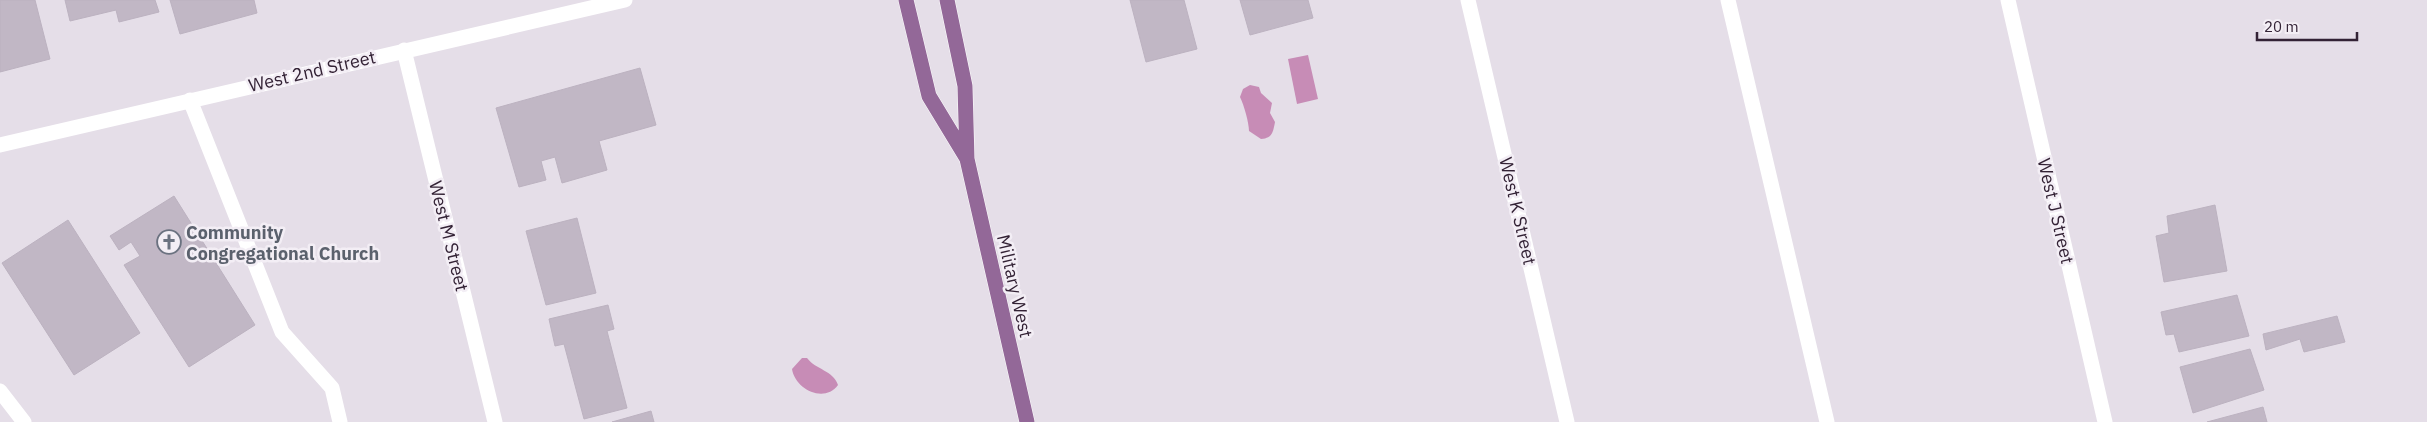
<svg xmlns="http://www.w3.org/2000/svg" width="2427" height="422" font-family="'IBM Plex Sans',sans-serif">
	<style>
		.water { fill: #c78cb6 }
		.building { fill: #c1b7c5; stroke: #bcb2c0 }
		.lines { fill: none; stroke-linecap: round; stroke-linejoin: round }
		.major-casing { stroke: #fff; stroke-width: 16 }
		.minor { stroke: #fff; stroke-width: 15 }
		.major { stroke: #936898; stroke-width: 15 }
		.labels { text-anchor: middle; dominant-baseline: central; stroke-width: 5; stroke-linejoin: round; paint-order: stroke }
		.street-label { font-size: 18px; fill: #332235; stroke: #f3eef5 }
		.worship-label { font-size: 18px; font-weight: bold; fill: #5b616d; stroke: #f3eef5; text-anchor: start }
	</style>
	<rect width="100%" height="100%" fill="#e5dee8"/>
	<path class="water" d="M 1308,55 L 1318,99 L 1297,104 L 1288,59 Z
		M 1250,85 L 1259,87 L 1261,93 L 1272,103 L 1270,113 L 1275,122 C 1273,133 1272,138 1261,139 L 1249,131 C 1249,123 1244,105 1240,97 L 1243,89 Z
		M 802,358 L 807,358 C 816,370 833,370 838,385 C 824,404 795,389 792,369 Z"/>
	<path class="building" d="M 0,0 L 35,0 L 50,59 L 0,72 Z
		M 65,0 L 155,0 L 159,12 L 119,22 L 116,10 L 70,21 Z
		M 170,0 L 254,0 L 257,13 L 180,34 Z
		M 1130,0 L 1184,0 L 1197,49 L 1146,62 Z
		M 1240,0 L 1308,0 L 1313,18 L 1250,35 Z
		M 640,68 L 656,125 L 599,141 L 607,170 L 562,183 L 555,157 L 541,161 L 546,180 L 519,187 L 496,108 Z
		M 174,196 L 255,325 L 189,367 L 124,265 L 140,256 L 131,242 L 119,250 L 110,236 Z
		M 2215,205 L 2227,271 L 2164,282 L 2156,236 L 2169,233 L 2167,216 Z
		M 577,218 L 596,293 L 546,305 L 526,231 Z
		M 68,220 L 140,333 L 74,375 L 2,263 Z
		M 2237,295 L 2249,336 L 2179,352 L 2174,334 L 2166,335 L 2161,312 Z
		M 608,305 L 614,329 L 607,331 L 627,408 L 584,419 L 564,344 L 555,346 L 549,319 Z
		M 2337,316 L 2345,342 L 2304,352 L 2300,339 L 2266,350 L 2263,334 Z
		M 2250,349 L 2264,390 L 2193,413 L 2180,367 Z
		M 2263,407 L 2267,422 L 2207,422 Z
		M 651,411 L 654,422 L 612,422 Z"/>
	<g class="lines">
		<g class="major-casing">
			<path id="major" d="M 906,0 L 929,96 L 966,157
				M 947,0 L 965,86 L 967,159 L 1027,422"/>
		</g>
		<path class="minor" d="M 1468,0 L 1567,422
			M 1728,0 L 1827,422
			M 2008,0 L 2105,422
			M 404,50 L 495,422
			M 190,100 L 282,332 L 332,388 L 340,422
			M 0,145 L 625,0
			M 0,391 L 24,422"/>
		<use href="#major" class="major"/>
	</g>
	<defs>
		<g id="church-ring" transform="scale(1.25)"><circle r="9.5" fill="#f3eef5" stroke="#6b7280" stroke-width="1.5"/><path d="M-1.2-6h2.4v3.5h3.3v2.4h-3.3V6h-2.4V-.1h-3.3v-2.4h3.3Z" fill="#6b7280"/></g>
	</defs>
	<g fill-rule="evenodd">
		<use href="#church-ring" x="169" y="242"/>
	</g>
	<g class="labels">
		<g class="street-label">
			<text transform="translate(312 71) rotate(-13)">West 2nd Street</text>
			<text transform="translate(1518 211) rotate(77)">West K Street</text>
			<text transform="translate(2056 211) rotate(77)">West J Street</text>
			<text transform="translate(449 236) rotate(76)">West M Street</text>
			<text transform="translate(1015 286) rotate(77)">Military West</text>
		</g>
		<g class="worship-label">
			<text x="186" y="232">Community<tspan x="186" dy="21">Congregational Church</tspan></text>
		</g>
	</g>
	<path d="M2257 32v8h100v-8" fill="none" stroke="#332235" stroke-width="2.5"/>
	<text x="2264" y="32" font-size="15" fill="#332235" stroke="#f3eef5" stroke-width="4" paint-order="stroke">20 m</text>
</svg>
